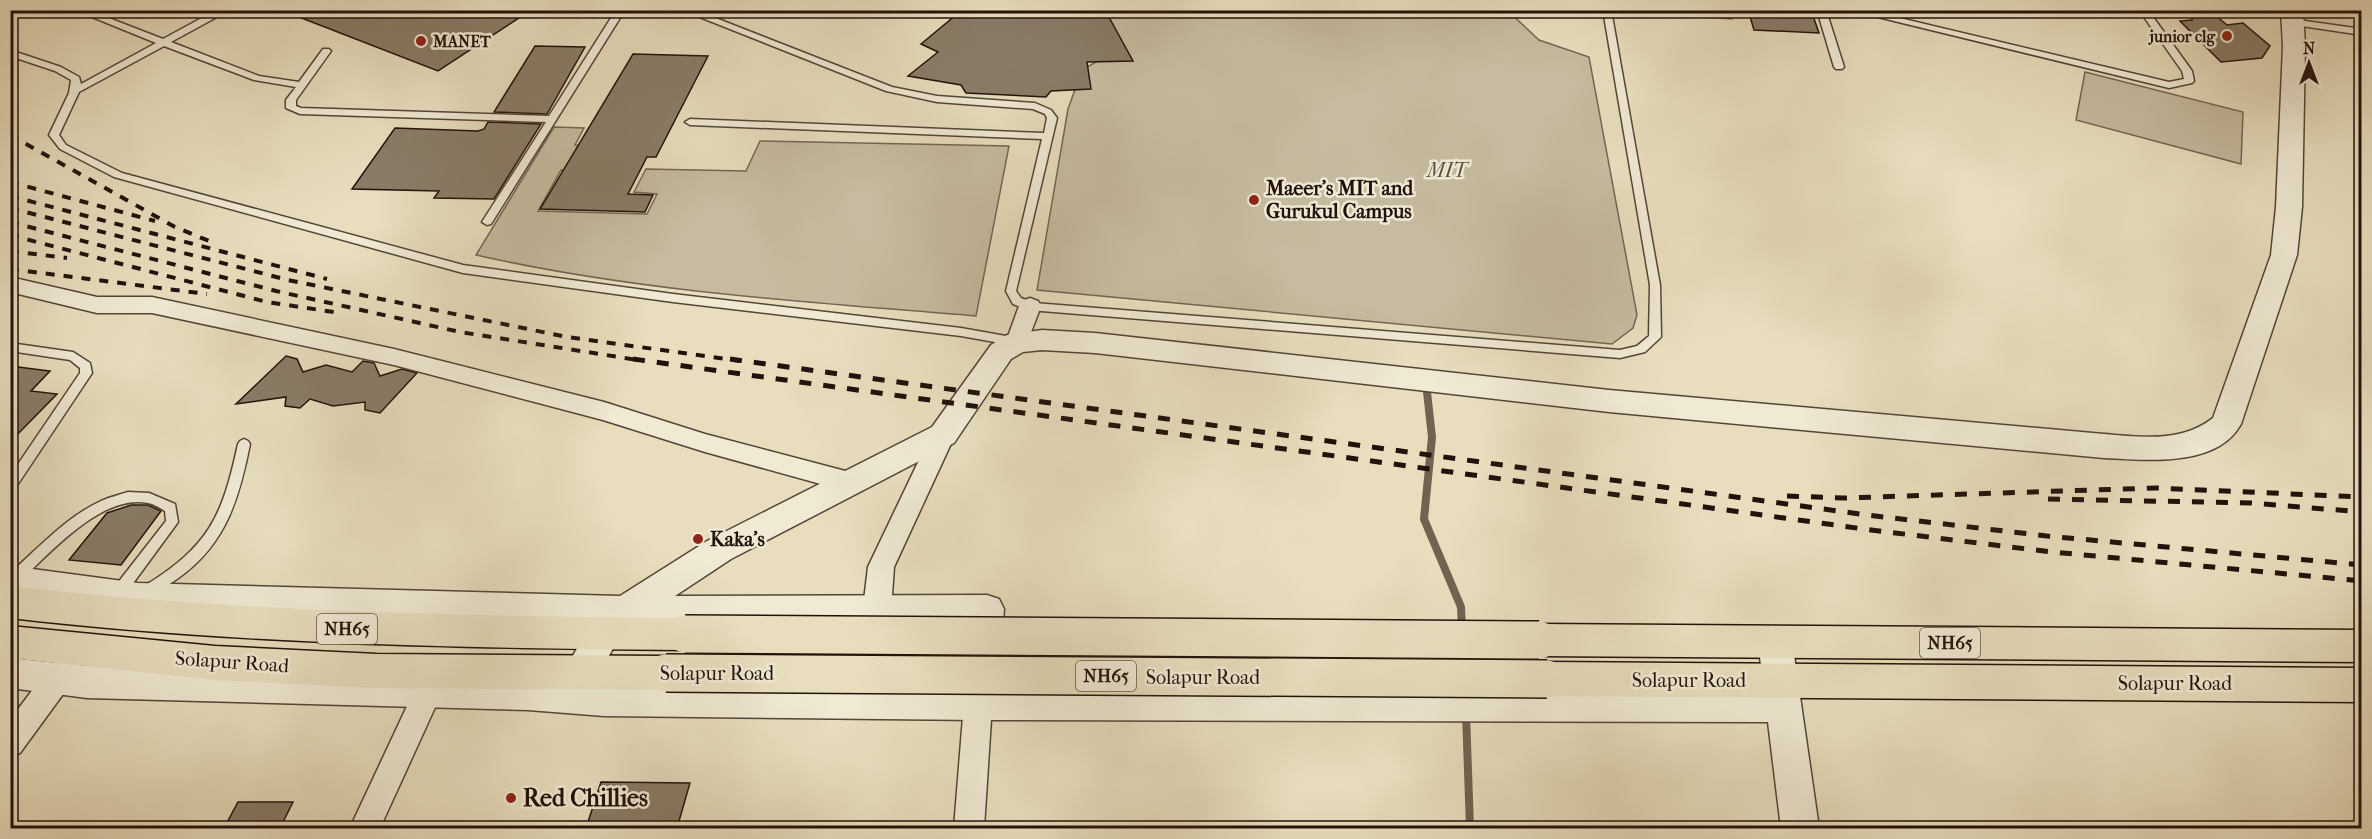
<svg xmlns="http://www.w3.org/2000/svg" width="2372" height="839" font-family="'IM FELL French Canon',serif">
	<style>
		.green { fill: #c6bba0; stroke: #746656; stroke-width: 1.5 }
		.water { fill: #a59881; stroke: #716252; stroke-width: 1.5 }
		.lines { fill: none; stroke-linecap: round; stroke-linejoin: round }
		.stream { stroke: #716252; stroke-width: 8 }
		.building { fill: #897c68; stroke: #22110b; stroke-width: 1.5 }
		.service-casing { stroke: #544438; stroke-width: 3 }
		.minor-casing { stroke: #544438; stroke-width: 3 }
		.tertiary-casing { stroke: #544438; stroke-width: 3 }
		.trunk-casing { stroke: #22110b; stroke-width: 3 }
		.service { fill: #f0ead5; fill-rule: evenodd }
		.minor { fill: #f0ead5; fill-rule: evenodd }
		.tertiary { fill: #f0ead5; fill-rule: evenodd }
		.trunk { fill: #e8debe; fill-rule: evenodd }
		.rail-far1 { stroke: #22110b; stroke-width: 4; stroke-dasharray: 9 9; stroke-linecap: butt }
		.rail { stroke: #22110b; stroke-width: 5; stroke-dasharray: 12 12; stroke-linecap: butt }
		.trunk-bridge-casing { stroke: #22110b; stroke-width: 40; stroke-linecap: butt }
		.trunk-bridge { stroke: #e8debe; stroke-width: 37 }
		.poi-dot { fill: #8f2418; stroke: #f0ead5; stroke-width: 2 }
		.labels { text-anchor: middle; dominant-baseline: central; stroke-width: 5; stroke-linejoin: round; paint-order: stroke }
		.far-poi-label { font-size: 16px; font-weight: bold; fill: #22110b; stroke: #f0ead5; text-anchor: end }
		.shield { fill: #f0ead5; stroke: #605248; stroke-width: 1.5 }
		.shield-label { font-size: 18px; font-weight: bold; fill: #22110b }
		.park-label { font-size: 20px; font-style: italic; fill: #5b4c3f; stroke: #f0ead5 }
		.poi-label { font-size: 20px; font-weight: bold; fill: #22110b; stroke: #f0ead5; text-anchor: start }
		.street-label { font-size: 20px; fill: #22110b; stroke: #f0ead5 }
		.near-poi-label { font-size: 24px; font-weight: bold; fill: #22110b; stroke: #f0ead5; text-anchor: start }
	</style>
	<rect width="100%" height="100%" fill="#e8debe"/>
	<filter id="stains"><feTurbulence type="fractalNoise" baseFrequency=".00333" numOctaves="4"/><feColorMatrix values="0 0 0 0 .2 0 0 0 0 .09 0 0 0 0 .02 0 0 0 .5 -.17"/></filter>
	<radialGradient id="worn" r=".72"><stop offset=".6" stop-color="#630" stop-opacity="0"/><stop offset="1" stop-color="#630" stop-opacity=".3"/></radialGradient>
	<path class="green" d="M 1507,10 L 1539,40 L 1589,57 L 1637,315 L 1633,328 L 1612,344 L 1037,290 L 1068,109 L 1082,70 L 1113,52 L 1092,11 Z
		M 2085,72 L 2243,112 L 2241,164 L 2076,120 Z
		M 554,127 L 584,128 L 575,145 L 608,146 L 591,171 L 561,170 L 538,211 L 647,214 L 657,194 L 634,192 L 646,169 L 746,171 L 760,141 L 1009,146 L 976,316 C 809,302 640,292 476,255 Z"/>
	<path class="water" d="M 1657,11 L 1730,11 L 1732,19 L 1658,14 Z"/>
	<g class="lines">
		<path class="stream" d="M 1427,392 L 1432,437 L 1424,519 L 1461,607 L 1462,630
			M 1466,713 L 1470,828"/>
	</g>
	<path class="building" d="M 281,10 L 531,10 L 438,71 Z
		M 962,10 L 1105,10 L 1133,61 L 1087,62 L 1091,89 L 1051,91 L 1046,97 L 966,93 L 961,85 L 908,76 L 938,52 L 921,44 Z
		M 1748,10 L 1811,10 L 1819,33 L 1754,30 Z
		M 2191,15 L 2215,15 L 2227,25 L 2243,23 L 2270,46 L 2262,58 L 2221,62 L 2180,21 L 2192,20 Z
		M 535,46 L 585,47 L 547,114 L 494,112 Z
		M 633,54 L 708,56 L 656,157 L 647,157 L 628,194 L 653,195 L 645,212 L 540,209 Z
		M 488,122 L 541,124 L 494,199 L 434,198 L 439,191 L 352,189 L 395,128 L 478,131 L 484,129 Z
		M 286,356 L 297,359 L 303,372 L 326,365 L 352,372 L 363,361 L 374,363 L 380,376 L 402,369 L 417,373 L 380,413 L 365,410 L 365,402 L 333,406 L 310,399 L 300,408 L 285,406 L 286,397 L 236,404 Z
		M 10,366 L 50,371 L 31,391 L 57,394 L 10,442 Z
		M 131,505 L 148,505 L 161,511 L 121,565 L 69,560 L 107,513 Z
		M 601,782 L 690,783 L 677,828 L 586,828 Z
		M 238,802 L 293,802 L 280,828 L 224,828 Z"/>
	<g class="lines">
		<g class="service-casing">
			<path id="service" d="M 75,10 L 88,10 L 163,39 L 209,14 L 215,14 L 215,18 L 171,42 L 259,76 L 299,82 L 323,49 L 329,49 L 331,51 L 296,100 L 296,106 L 301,108 L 549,116 L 616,10 L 625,10 L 491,224 L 487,225 L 482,222 L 546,122 L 300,114 L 286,108 L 286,100 L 296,87 L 254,80 L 164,46 L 79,92 L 59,135 L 66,145 L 122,173 L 463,265 L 673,294 L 961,328 L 1017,338 L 1023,342 L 1017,346 L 961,336 L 673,302 L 463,273 L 114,177 L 60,149 L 49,135 L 69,93 L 71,80 L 55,71 L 10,56 L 10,50 L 61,67 L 79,77 L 81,84 L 156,43 Z
				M 682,10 L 695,10 L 892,87 L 937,96 L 1035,103 L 1051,110 L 1057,118 L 1016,291 L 1021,298 L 1034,303 L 1620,350 L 1637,346 L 1649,336 L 1650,285 L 1603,10 L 1611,10 L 1660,285 L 1661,337 L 1645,352 L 1620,358 L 1029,310 L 1013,304 L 1006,291 L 1042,139 L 690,125 L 685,122 L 690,119 L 1044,133 L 1047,118 L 1045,114 L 1033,109 L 937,102 L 886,91 Z
				M 1817,10 L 1826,10 L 1844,67 L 1842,69 L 1836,69 L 1834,67 Z
				M 1849,10 L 1866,10 L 2169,82 L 2184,79 L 2182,71 L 2139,10 L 2148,10 L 2192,71 L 2194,81 L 2192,83 L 2169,88 Z
				M 2291,19 L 2362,29 L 2362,35 L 2288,24 L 2288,20 Z
				M 10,343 L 73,352 L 90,363 L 92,373 L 14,490 L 10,492 L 10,476 L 80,373 L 80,368 L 70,360 L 10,351 Z
				M 244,439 L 248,441 L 250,444 C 238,505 223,551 168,585 C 161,590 152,598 143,595 L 141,591 L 143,587 C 209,546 222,518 238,444 L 240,441 Z
				M 128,492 L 149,493 L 175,504 L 178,522 L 123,597 L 118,599 L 113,597 L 111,593 L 113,589 L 166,521 L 165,511 C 160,508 154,504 148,503 C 102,493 48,555 18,583 L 10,584 L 10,573 C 39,548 66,517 101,501 C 110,497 119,495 128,492 Z"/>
		</g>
		<g class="minor-casing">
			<path id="minor" d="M 10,277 L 97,297 L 152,297 L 394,349 L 604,402 L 705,434 L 853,473 L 862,476 L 866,483 L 862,490 L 853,493 L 705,452 L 603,420 L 394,365 L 152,313 L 97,313 L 10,292 Z
				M 1030,298 L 1038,301 L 1041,306 L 1025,348 L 1017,350 L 1009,348 L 1006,342 L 1019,306 L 1022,301 Z
				M 943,426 L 952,428 L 955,435 L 894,567 L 891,609 L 887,617 L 877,620 L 867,617 L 863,609 L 868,567 L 931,435 L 934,428 Z
				M 67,654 L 77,657 L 81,666 L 77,675 L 20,753 L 10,757 L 10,720 L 57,657 Z
				M 434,667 L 444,670 L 448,679 L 380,828 L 350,828 L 424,670 Z
				M 978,691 L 988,695 L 992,704 L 984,828 L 954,828 L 964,704 L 968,695 Z"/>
		</g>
		<g class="tertiary-casing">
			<path id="tertiary" d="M 2281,10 L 2303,10 L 2305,46 L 2302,207 L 2297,255 L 2241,424 C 2217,468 2146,460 2104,458 L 1609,412 L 1095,353 L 1042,350 L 1023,352 L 1011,359 L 954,443 L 731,559 L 675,596 L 987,595 L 999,599 L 1004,609 L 998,688 L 1764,690 L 1758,641 L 1763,630 L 1775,626 L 1787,630 L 1792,641 L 1819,828 L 1781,828 L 1768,722 L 978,720 L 604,716 L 528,710 L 87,698 L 10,688 L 10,658 L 87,666 L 552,680 L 570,661 L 591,623 L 138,611 L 10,594 L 10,566 L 138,583 L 620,596 L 707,541 L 932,427 L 991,345 L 1007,335 L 1042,330 L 1095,333 L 1609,390 L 2104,434 C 2143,437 2181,443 2213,418 L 2271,255 L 2276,207 L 2283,46 ZM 969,623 L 962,688 L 594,683 L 616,643 L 633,624 Z"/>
		</g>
		<g class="trunk-casing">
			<path id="trunk" d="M 10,586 C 235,612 459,616 685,618 L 698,623 L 704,634 L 698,645 L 685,650 C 459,648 235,644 10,618 Z
				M 1539,624 L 2362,630 L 2362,662 L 1539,656 L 1526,652 L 1520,640 L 1526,628 Z
				M 10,626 L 215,646 L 377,654 L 666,656 L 680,661 L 685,673 L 680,685 L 666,690 L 377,688 L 215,680 L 10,658 Z
				M 1547,662 L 2362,668 L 2362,702 L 1547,696 L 1533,691 L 1528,679 L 1533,667 Z"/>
		</g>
		<use href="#service" class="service"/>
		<use href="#minor" class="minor"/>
		<use href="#tertiary" class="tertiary"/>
		<use href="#trunk" class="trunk"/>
		<path class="rail-far1" d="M 10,135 L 175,227 L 214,243
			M 10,182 L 155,221
			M 10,196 L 327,279
			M 10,208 L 288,280 L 567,337 L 741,361
			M 10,222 L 276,291 L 460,332 L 644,361
			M 10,235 L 267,302 L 340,313
			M 10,251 L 67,258
			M 10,269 L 207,294"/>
		<path class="rail" d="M 633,359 L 1871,530 L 2052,552 L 2362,581
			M 730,359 L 1867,515 L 2047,536 L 2362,565
			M 1787,496 L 1844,498 L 2156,488 L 2362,497
			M 2048,499 L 2251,503 L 2362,512"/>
		<g class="trunk-bridge-casing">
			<path id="trunk-bridge" d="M 685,634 L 1539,640
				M 666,673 L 1547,679"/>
		</g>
		<use href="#trunk-bridge" class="trunk-bridge"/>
	</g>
	<g class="poi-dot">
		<circle cx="2227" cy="36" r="6"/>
		<circle cx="421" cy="41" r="6"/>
		<circle cx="1254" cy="200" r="6"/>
		<circle cx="698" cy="539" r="6"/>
		<circle cx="511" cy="798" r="6"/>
	</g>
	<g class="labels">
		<g class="far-poi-label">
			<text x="2215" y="36">junior clg</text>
			<text x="433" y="41" text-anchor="start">MANET</text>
		</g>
		<g class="shield">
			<rect x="317" y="614" width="60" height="30" rx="4.5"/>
			<rect x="1920" y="628" width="60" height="30" rx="4.5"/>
			<rect x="1076" y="661" width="60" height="30" rx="4.5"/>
		</g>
		<g class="shield-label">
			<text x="347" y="629">NH65</text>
			<text x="1950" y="643">NH65</text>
			<text x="1106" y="676">NH65</text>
		</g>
		<g class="park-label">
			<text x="1447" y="170">MIT</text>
		</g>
		<g class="poi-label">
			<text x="1266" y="188">Maeer's MIT and<tspan x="1266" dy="23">Gurukul Campus</tspan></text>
			<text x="710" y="539">Kaka's</text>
		</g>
		<g class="street-label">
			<text transform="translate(232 662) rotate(4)">Solapur Road</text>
			<text x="717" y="673">Solapur Road</text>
			<text x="1203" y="677">Solapur Road</text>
			<text x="1689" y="680">Solapur Road</text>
			<text x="2175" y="683">Solapur Road</text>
		</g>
		<g class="near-poi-label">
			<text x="523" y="798">Red Chillies</text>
		</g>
	</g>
	<rect width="2372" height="839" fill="none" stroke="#e8debe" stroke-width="36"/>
	<rect x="12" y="12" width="2348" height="815" fill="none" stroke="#22110b" stroke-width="3"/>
	<rect x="18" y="18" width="2336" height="803" fill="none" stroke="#22110b" stroke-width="1.5"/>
	<g transform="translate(2309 63)" stroke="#f0ead5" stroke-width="4.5" paint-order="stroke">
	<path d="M0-4.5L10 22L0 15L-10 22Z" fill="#22110b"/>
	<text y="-9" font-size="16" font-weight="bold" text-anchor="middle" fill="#22110b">N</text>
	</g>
	<rect width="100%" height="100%" filter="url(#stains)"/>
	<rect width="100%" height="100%" fill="url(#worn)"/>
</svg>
